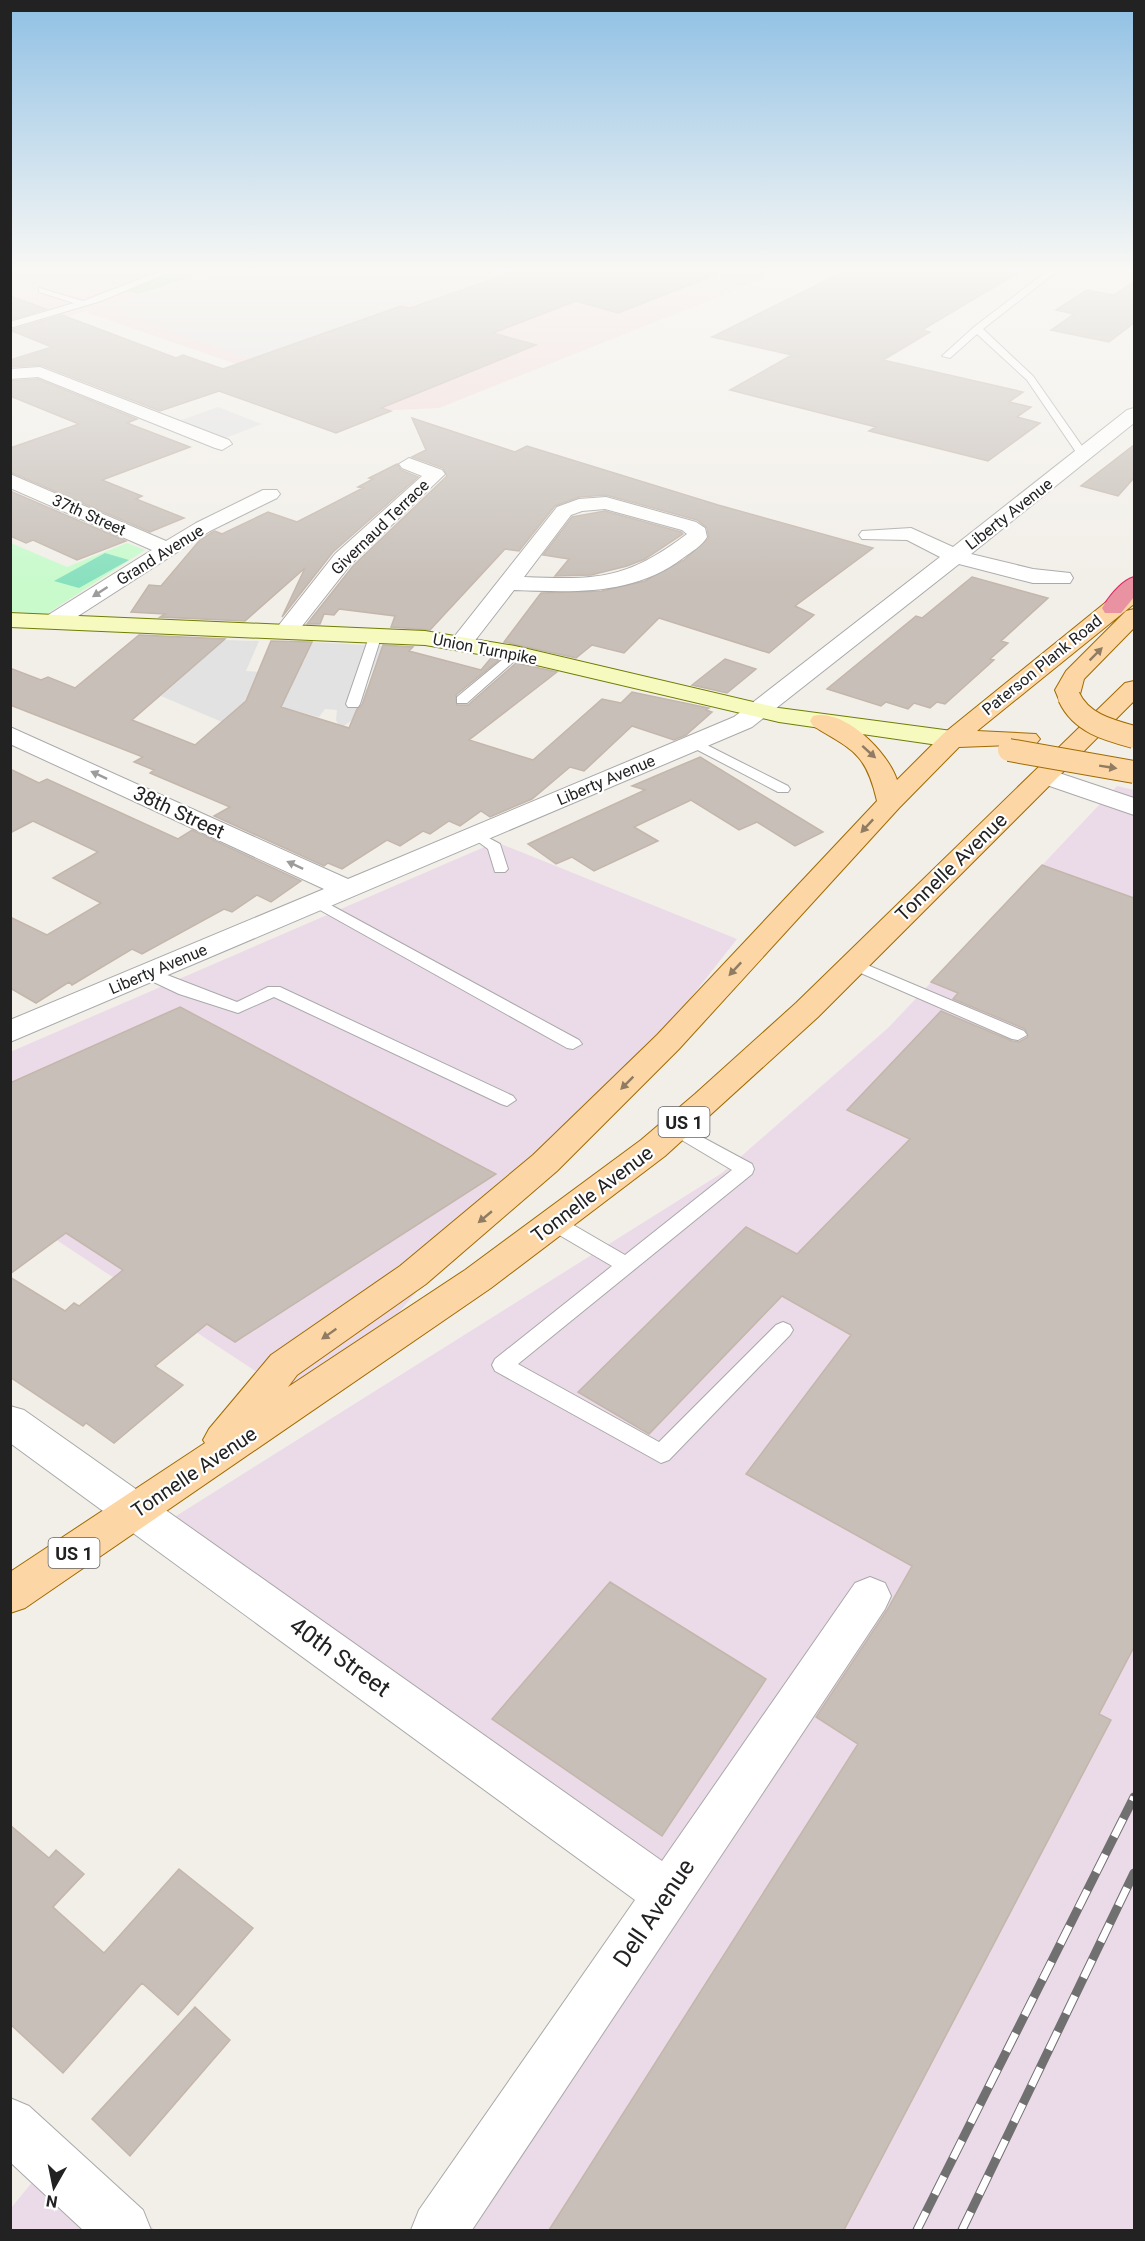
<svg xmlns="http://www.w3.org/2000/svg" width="1145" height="2241" font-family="Roboto,sans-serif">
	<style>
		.commercial { fill: #f2dad9 }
		.industrial { fill: #ebdbe8 }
		.forest { fill: #add19e }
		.park { fill: #c8facc }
		.pitch { fill: #88e0be }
		.parking { fill: #e2e2e2 }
		.building { fill: #c7bfb8; stroke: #c4b6ab; stroke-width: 1.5 }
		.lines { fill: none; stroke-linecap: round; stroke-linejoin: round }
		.service-casing { stroke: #a9a9a9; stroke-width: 2 }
		.minor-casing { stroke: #a9a9a9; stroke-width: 2 }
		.secondary-casing { stroke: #707d05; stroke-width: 2 }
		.primary-casing { stroke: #a06b00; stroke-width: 2 }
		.motorway-casing { stroke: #dc2a67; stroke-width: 2 }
		.service { fill: #fff; fill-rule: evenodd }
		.minor { fill: #fff; fill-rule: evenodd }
		.secondary { fill: #f7fabf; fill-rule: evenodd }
		.primary { fill: #fcd6a4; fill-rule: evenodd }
		.motorway { fill: #e892a2; fill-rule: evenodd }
		.rail-casing { stroke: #707070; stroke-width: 9 }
		.rail { stroke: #fff; stroke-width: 7; stroke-dasharray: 20; stroke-linecap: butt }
		.primary-bridge-casing { stroke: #a06b00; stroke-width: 24; stroke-linecap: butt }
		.primary-bridge { stroke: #fcd6a4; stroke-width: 22 }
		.oneway { fill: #9c9c9c }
		.oneway2 { fill: #8f7c63 }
		.labels { text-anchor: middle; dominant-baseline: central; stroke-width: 4.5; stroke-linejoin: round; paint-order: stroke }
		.far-street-label { font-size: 16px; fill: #222; stroke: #fff }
		.shield { fill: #fff; stroke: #646464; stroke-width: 1.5 }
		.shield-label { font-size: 18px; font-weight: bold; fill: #222 }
		.street-label { font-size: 20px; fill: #222; stroke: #fff }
		.near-street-label { font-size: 24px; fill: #222; stroke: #fff }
	</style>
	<rect width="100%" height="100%" fill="#f2efe9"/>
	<path class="commercial" d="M 11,271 L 783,271 L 439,408 L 372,411 L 88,313 L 89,310 L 11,335 Z"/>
	<path class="industrial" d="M 1117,786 L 1134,790 L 1134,2230 L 416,2230 L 645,1898 L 149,1533 L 722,1173 L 888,1028 Z
		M 496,842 L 737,939 L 608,1103 L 431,1275 L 375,1340 L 293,1396 L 11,1210 L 10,1052 Z
		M 65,2142 L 155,2230 L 11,2230 L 11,2208 Z"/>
	<path class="forest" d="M 175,271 L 210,271 L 138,294 L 125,290 Z"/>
	<path class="park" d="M 11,543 L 67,567 L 127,543 L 145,550 L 45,615 L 11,611 Z"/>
	<path class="pitch" d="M 105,553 L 129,560 L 79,588 L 54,581 Z"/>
	<path class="parking" d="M 210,271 L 515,271 L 443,297 L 401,305 L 252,359 L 122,314 L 130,310 L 109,304 Z
		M 218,407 L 262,424 L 223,439 L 179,421 Z
		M 224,640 L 259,641 L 246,671 L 259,672 L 303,663 L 312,642 L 383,646 L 365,688 L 387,695 L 341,728 L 336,720 L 337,710 L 325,709 L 319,717 L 273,705 L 222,722 L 161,696 Z"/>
	<path class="building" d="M 516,271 L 720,273 L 618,313 L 576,301 L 493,333 L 536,345 L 381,408 L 391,411 L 336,433 L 219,391 L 160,411 L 41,365 L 10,367 L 10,360 L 52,347 L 10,330 L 62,315 L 176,358 L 183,355 L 223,369 L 401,306 L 410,308 Z
		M 845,271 L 1021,271 L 922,330 L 930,332 L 883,360 L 1023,392 L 1009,402 L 1031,407 L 1017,417 L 1040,423 L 988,461 L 869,431 L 876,427 L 730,390 L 792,355 L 712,337 Z
		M 1134,281 L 1134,323 L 1109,342 L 1051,330 L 1074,314 L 1056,310 L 1087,290 L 1114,295 Z
		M 10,296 L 46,309 L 10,320 Z
		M 38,379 L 137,419 L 127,423 L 190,447 L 102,480 L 142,496 L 136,499 L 184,518 L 150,532 L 10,472 L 10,448 L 79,424 L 10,396 L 10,381 Z
		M 412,418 L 515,452 L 527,446 L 718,505 L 873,548 L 795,606 L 814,615 L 769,653 L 659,618 L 624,653 L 592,645 L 576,658 L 504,642 L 541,593 L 602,591 L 645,581 L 684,560 L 709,538 L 707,528 L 697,520 L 606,495 L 579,497 L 555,506 L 519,551 L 505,549 L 430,630 L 391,627 L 395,616 L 339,609 L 334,615 L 324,614 L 320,624 L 307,624 L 353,566 L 447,476 L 443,468 L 412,457 L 426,450 Z
		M 1134,445 L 1134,478 L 1118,496 L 1081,486 Z
		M 397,464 L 401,470 L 418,477 L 333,552 L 282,617 L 305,568 L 245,621 L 160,617 L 165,614 L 131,612 L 149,585 L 161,586 L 199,541 L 211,533 L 215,531 L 222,534 L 268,512 L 297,522 L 363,488 L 358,487 L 373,479 L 369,478 Z
		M 10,491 L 126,541 L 77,560 L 33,540 L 26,543 L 10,536 Z
		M 605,511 L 681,532 L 683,534 L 645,559 L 627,566 L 591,575 L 555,576 L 569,559 L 543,555 L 572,517 Z
		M 972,577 L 1048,598 L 1001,641 L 1008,643 L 990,659 L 994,660 L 945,704 L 937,702 L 930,708 L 914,703 L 908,709 L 886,702 L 881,706 L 827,689 L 916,616 L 922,618 Z
		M 139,635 L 225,639 L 132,720 L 195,745 L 246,701 L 271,641 L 312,642 L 281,707 L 349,728 L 357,709 L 362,705 L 383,645 L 413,647 L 409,651 L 481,670 L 491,658 L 499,660 L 456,695 L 457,705 L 468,705 L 516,663 L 557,672 L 469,740 L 533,760 L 602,699 L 621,703 L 632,692 L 709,708 L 706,710 L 712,712 L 686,735 L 674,740 L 632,726 L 584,771 L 570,767 L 532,799 L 490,817 L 481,811 L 460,826 L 449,821 L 430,834 L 423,831 L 400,846 L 387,840 L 342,869 L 328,863 L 324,866 L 214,816 L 230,807 L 150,773 L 154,770 L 134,762 L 143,757 L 10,705 L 10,668 L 41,680 L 48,677 L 75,688 Z
		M 725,659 L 756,669 L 727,693 L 692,685 Z
		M 700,757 L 823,832 L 795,846 L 757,822 L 739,830 L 691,800 L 634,827 L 658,841 L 594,871 L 572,857 L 556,864 L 528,844 L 645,790 L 632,786 Z
		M 10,769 L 39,783 L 47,779 L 178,839 L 192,830 L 301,881 L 271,902 L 257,895 L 232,912 L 224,909 L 142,954 L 132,949 L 72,985 L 69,982 L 36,1003 L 10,988 L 10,917 L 47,935 L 101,903 L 53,878 L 98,852 L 33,821 L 10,833 Z
		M 1042,865 L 1134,898 L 1134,1647 L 1099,1714 L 1111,1720 L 844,2230 L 549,2230 L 858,1744 L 816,1717 L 887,1610 L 912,1566 L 746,1474 L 851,1335 L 782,1296 L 649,1434 L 578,1392 L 746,1227 L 797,1254 L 910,1139 L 847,1110 L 941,1011 L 1012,1041 L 1019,1042 L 1028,1037 L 1025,1029 L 953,999 L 958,993 L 931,982 Z
		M 180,1007 L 496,1174 L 235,1342 L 207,1324 L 155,1366 L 183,1385 L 114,1443 L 86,1423 L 83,1426 L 10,1377 L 10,1277 L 65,1311 L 74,1303 L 79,1306 L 123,1270 L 66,1233 L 10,1274 L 10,1083 Z
		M 610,1582 L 766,1679 L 662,1836 L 492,1719 Z
		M 10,1825 L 49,1858 L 56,1850 L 84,1874 L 53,1907 L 104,1953 L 179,1869 L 253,1928 L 178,2015 L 142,1983 L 63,2073 L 10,2024 Z
		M 195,2007 L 230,2040 L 130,2156 L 92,2119 Z"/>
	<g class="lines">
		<g class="service-casing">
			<path id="service" d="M 161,271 L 173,271 L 101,301 L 10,328 L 10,322 L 74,303 L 39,292 L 39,288 L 83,301 Z
				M 1047,271 L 1057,271 L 983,329 L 1033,376 L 1089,456 L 1084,459 L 1080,458 L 1027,380 L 977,334 L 950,358 L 942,356 L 974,327 Z
				M 376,630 L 382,634 L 360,704 L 358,707 L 348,707 L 346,704 L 370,634 Z
				M 515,649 L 520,650 L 520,656 L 467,703 L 457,703 L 457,697 Z
				M 693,738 L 788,786 L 790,789 L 788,792 L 778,792 L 688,745 L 688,739 Z
				M 476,831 L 500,844 L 508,869 L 505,872 L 495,872 L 488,849 L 469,835 Z
				M 316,897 L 579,1040 L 582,1044 L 573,1049 L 567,1048 L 311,905 L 308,902 L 311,899 Z
				M 853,959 L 1024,1031 L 1027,1035 L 1018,1040 L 1012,1039 L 847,967 L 845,964 L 847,961 Z
				M 149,968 L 237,1002 L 268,987 L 280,987 L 513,1096 L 516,1100 L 507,1106 L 501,1104 L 274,997 L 238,1013 L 179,994 L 143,977 L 141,973 Z
				M 676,1123 L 752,1164 L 754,1169 L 752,1174 L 518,1364 L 659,1442 L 776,1325 L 783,1322 L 790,1325 L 793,1330 L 790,1335 L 669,1460 L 661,1463 L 495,1371 L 492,1365 L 495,1359 L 612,1266 L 549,1229 L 546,1224 L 549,1219 L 563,1219 L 625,1255 L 732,1170 L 670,1133 L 667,1129 Z"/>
		</g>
		<g class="minor-casing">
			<path id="minor" d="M 40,367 L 229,440 L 232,444 L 222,450 L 215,448 L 38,377 L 10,379 L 10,369 Z
				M 1134,408 L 1134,423 L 971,554 L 1033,569 L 1070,573 L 1073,578 L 1070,583 L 1033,583 L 959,564 L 752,727 L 10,1042 L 10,1020 L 324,889 L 10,744 L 10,727 L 348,879 L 734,717 L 940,557 L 907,540 L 862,539 L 859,535 L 862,531 L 911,528 L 953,547 L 1127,410 Z
				M 409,458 L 442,470 L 445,474 L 351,564 L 295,635 L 279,635 L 276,630 L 279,625 L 335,554 L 422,476 L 402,468 L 399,464 Z
				M 10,474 L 166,541 L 196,523 L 263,490 L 277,490 L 280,494 L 277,498 L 210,531 L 61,627 L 45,627 L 42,622 L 45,617 L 152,550 L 10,488 Z
				M 606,497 L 696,522 L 705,528 L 707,537 C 702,546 691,552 683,558 C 633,596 574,592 514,590 L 470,647 L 454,647 L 450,642 L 454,637 L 557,507 L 579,499 ZM 605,509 L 682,530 L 687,534 C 626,580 597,580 524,577 L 571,515 L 582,511 Z
				M 1044,768 L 1134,798 L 1134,815 L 1035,781 L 1031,776 L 1035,771 Z
				M 10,1406 L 24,1410 L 662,1861 L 855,1583 L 870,1577 L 885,1583 L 891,1596 L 885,1609 L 472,2230 L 411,2230 L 419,2210 L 635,1900 L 10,1443 Z
				M 10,2098 L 29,2106 L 143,2210 L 151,2230 L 83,2230 L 10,2162 Z"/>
		</g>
		<g class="secondary-casing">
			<path id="secondary" d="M 10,613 L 425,631 L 515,646 L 779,708 L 952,731 L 961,734 L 965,739 L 961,744 L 952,747 L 779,722 L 515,660 L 425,645 L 10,627 Z"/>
		</g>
		<g class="primary-casing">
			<path id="primary" d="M 1134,587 L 1134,604 L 977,731 L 1036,734 L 1040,739 L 1036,744 L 959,747 L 899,808 L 679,1049 L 557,1171 L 426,1284 L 297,1375 L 288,1387 L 465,1270 L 641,1140 L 695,1094 L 796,1003 L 1125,683 L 1134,681 L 1134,701 L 818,1017 L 665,1156 L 491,1288 L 25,1608 L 10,1613 L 10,1572 L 205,1443 L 203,1440 L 209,1429 L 271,1355 L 400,1266 L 533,1155 L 657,1035 L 877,801 C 866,753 853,750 813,726 L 810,721 L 813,716 C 844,708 888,752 897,780 L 943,734 L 1105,603 Z
				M 1134,609 L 1134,628 L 1084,679 L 1078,702 L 1069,704 L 1060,702 L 1055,690 L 1066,671 L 1126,611 Z"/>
		</g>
		<g class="motorway-casing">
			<path id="motorway" d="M 1134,577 L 1134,597 L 1121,613 L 1105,613 L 1102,608 C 1109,597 1121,581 1134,577 Z"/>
		</g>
		<use href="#service" class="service"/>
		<use href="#minor" class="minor"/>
		<use href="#secondary" class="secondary"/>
		<use href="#primary" class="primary"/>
		<use href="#motorway" class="motorway"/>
		<g class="rail-casing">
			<path id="rail" d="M 917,2230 L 1134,1797
				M 962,2230 L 1134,1873"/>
		</g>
		<use href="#rail" class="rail"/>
		<g class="primary-bridge-casing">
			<path id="primary-bridge" d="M 1069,697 C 1081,723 1108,730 1134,737
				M 1009,750 L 1134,772"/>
		</g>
		<use href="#primary-bridge" class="primary-bridge"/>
	</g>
	<defs><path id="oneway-solid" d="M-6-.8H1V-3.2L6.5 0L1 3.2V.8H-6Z" transform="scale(1.5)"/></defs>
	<g class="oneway">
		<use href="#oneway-solid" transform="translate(100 592) rotate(147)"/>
		<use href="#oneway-solid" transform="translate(99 775) rotate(-155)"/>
		<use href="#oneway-solid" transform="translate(295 865) rotate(-155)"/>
	</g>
	<g class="oneway2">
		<use href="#oneway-solid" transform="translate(1096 654) rotate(-45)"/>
		<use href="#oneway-solid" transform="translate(869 752) rotate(42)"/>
		<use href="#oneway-solid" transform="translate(1108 767) rotate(9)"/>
		<use href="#oneway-solid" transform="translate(867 826) rotate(133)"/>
		<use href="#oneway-solid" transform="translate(735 969) rotate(133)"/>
		<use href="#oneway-solid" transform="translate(627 1083) rotate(135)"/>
		<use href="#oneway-solid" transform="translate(485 1217) rotate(140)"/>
		<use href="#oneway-solid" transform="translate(329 1334) rotate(145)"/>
	</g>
	<linearGradient id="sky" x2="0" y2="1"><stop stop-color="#8fc0e4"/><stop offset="0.46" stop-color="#f9f8f5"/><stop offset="1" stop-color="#f9f8f5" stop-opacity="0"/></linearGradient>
	<rect width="1145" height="585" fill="url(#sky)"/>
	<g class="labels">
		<g class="far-street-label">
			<text transform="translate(1009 514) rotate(-38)">Liberty Avenue</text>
			<text transform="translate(89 515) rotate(24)">37th Street</text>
			<text transform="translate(380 527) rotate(-44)">Givernaud Terrace</text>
			<text transform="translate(160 555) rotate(-32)">Grand Avenue</text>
			<text transform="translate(485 649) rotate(11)">Union Turnpike</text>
			<text transform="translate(1042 665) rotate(-39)">Paterson Plank Road</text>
			<text transform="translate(606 780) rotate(-23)">Liberty Avenue</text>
			<text transform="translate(158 969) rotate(-23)">Liberty Avenue</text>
		</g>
		<g class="shield">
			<rect x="658.5" y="1107" width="51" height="30" rx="4.5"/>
			<rect x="48.5" y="1538" width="51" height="30" rx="4.5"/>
		</g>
		<g class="shield-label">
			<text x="684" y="1122">US 1</text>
			<text x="74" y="1553">US 1</text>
		</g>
		<g class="street-label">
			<text transform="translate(179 812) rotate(25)">38th Street</text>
			<text transform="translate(951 867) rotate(-44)">Tonnelle Avenue</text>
			<text transform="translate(592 1194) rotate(-37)">Tonnelle Avenue</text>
			<text transform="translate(194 1472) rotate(-34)">Tonnelle Avenue</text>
		</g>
		<g class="near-street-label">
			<text transform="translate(340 1657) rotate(36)">40th Street</text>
			<text transform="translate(654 1913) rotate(-56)">Dell Avenue</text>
		</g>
	</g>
	<rect width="1145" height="2241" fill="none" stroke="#222222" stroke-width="24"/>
	<g transform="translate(54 2187) rotate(189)" stroke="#ffffff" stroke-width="4.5" paint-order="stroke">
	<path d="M0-4.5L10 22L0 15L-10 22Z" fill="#222222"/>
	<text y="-9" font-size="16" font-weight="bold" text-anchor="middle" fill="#222222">N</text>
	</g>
</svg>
